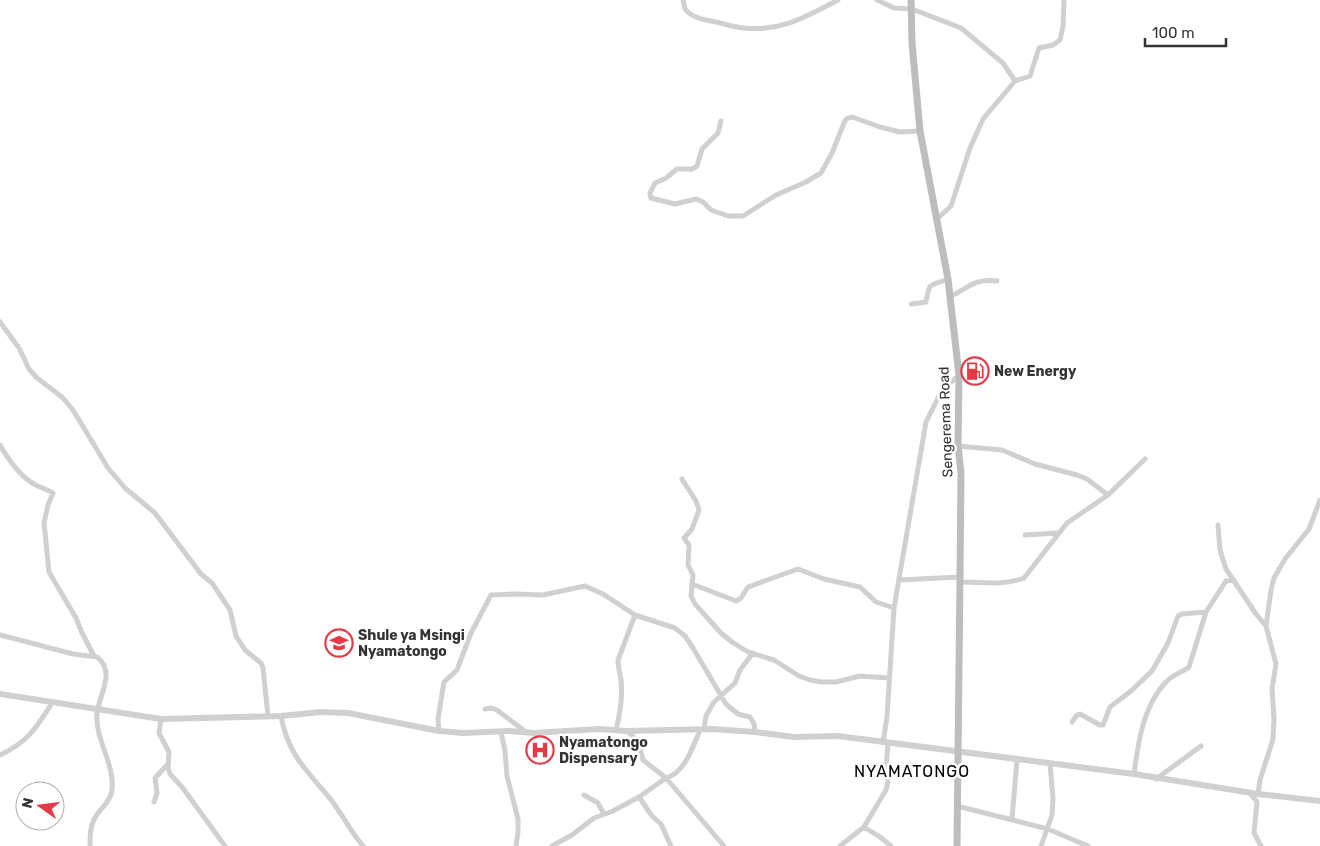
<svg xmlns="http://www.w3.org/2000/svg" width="1320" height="846" font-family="Rubik,sans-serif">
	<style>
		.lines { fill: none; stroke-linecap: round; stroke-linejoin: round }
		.minor { stroke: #d0d0d0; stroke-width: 5 }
		.tertiary { stroke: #d0d0d0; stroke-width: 6 }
		.secondary { stroke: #bdbdbd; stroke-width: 7 }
		.labels { text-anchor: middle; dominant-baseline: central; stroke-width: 5; stroke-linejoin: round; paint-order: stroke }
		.poi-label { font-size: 14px; font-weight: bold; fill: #333; stroke: #fff; text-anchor: start }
		.street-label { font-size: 14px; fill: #333; stroke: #fff }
		.quarter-label { font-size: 16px; letter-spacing: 1px; fill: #000; stroke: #fff }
	</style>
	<rect width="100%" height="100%" fill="#fff"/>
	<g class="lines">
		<path class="minor" d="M 683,0 L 685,9 C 692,18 705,20 716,22 C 725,24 734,27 743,28 C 781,32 805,17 838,0
			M 877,0 L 894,8 L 912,9 L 961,28 L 1003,63 L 1015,81
			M 721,121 L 718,133 L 702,149 L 697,166 L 692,169 L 677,169 L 666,178 L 655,183 L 650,193 L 651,198 L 675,204 L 696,199 L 703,202 L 711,210 L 728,216 L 743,216 L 776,195 L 806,182 L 821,173 L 832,153 L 844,123 L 846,119 L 852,117 L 880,127 L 900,132 L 920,131
			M 936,220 L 951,206 L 970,148 L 983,119 L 1015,81 L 1030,76 L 1039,48 L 1053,45 L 1060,40 L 1063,26 L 1064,0
			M 951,296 C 970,287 975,278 997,281
			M 911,304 L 926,302 C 930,281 928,287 948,279
			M 0,322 L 19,348 L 29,369 L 37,378 L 62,397 L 73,410 L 108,468 L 125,488 L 155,513 L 201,574 L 212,583 L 230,610 L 236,636 L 245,650 L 261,663 L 263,668 L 268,716
			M 0,445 C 8,459 20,476 34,484 C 40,488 47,489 53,493 L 48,505 L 44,523 L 49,572 L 76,618 L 82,633 L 94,656
			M 958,446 L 1002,450 L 1035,464 L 1077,475 L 1087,479 L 1108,495
			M 682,479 L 696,501 L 699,510 L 692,529 L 684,538 L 689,545 L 688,565 L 693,575 L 691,596 L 695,604 L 721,633 L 732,642 L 748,652 L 774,660 L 799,676 L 810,680 L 821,682 L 836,682 L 860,676 L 889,678
			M 1218,525 L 1220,550 L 1226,569 L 1256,614 L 1266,626
			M 1025,535 L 1058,533
			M 899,580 L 960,577
			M 960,582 C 981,582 1004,586 1024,578 L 1067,523 L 1108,495 L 1145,459
			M 692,584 L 736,601 L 741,598 L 748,587 L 798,569 L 824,579 L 860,587 L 876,602 L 894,608
			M 0,635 L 73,654 L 97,657 C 117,672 98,696 97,714 C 95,740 115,764 112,790 C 111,801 101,808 96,816 C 90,825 90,836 90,846
			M 485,709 L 491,708 L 497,710 L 526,732
			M 281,716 C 288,756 308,771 332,801 C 343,816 351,832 363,846
			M 161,719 L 159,733 L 169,752 L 168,768 L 170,774 L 182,787 L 225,846
			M 1072,722 L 1077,715 L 1080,714 L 1100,725 L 1103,725 L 1110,707 L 1131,691 L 1152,671 L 1168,643 L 1178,616 L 1182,614 L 1206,612
			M 704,729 L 706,716 L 714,702 L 735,683 L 740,670 L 753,653
			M 616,730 C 620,714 623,697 621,680 C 620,673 618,667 618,660 L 635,615
			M 439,731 L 438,719 L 444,682 L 457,670 L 471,633 L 491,595 L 516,594 L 543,595 L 585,586 L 603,594 L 635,615 L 675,628 L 685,636 L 693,648 L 726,704 L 738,714 L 750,717 L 754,724 L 755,732
			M 627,731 L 638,741 L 643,760 L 666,778 L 724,846
			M 501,732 L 505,751 L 507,776 L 518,819 L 518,832 L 516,846
			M 883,742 L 887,717 L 894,608 L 926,422 L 941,392 L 959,375
			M 0,755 C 28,742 36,728 52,703
			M 1134,774 C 1138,743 1143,705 1167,681 C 1173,675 1182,672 1189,667 L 1206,612 L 1226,581 L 1234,580
			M 1156,779 L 1201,746
			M 1249,792 L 1257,802 L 1254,833 L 1261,846
			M 1258,794 L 1260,780 L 1273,739 L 1274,719 L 1272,689 L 1276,664 L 1266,626 L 1271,590 L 1274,578 L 1285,559 L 1309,529 L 1320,500
			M 584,795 L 598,803 L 604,814
			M 639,797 L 652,816 L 661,824 L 671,846
			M 154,802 L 157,793 L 155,778 L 168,764
			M 957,806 L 1048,829 L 1088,846
			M 1012,819 L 1017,760
			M 864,827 L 880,837 L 891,846
			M 552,846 L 572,835 L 594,818 L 613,811 L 639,797 L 666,778 C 685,773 693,746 700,730
			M 840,846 L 864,827 L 886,790 L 888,782 L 886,768 L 888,743
			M 1041,846 L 1052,815 L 1053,798 L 1050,764"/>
		<path class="tertiary" d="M 0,694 L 161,719 L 281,716 L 321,712 L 348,713 L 439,731 L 463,733 L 509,731 L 534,733 L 599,729 L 627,731 L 712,729 L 755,732 L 794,737 L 838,736 L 1134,774 L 1258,794 L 1320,801"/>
		<path class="secondary" d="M 911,0 L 912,43 L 920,131 L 948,279 L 959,375 L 958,446 L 961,473 L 960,577 L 957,846"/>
	</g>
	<defs>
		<g id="fuel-ring" transform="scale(1.4375)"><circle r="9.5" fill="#fff" stroke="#e63946" stroke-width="1.5"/><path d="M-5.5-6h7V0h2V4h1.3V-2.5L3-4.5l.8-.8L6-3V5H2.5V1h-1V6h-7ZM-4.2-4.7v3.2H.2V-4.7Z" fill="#e63946"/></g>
		<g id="school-ring" transform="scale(1.4375)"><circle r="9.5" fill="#fff" stroke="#e63946" stroke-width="1.5"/><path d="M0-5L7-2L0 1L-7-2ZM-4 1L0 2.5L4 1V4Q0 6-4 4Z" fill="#e63946"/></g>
		<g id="hospital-ring" transform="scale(1.4375)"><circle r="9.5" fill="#fff" stroke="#e63946" stroke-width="1.5"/><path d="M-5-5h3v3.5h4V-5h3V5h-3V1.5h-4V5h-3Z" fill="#e63946"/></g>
	</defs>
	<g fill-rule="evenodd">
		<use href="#fuel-ring" x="975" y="371"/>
		<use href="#school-ring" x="339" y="643"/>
		<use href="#hospital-ring" x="540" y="750"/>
	</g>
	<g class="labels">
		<g class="poi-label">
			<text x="994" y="371">New Energy</text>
			<text x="358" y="635">Shule ya Msingi<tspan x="358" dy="16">Nyamatongo</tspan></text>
			<text x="559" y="742">Nyamatongo<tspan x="559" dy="16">Dispensary</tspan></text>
		</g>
		<g class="street-label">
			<text transform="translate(946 422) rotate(-92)">Sengerema Road</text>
		</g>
		<g class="quarter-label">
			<text x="912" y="771">NYAMATONGO</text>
		</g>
	</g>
	<g transform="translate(40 806) rotate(284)"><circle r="24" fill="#ffffff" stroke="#adadad"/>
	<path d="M0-4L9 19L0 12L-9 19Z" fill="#e63946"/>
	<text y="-8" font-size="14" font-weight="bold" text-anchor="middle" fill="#333333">N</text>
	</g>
	<path d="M1145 38v8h81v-8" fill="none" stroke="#333333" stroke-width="2.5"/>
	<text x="1152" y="38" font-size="15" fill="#333333" stroke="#ffffff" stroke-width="4" paint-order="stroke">100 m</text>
</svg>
